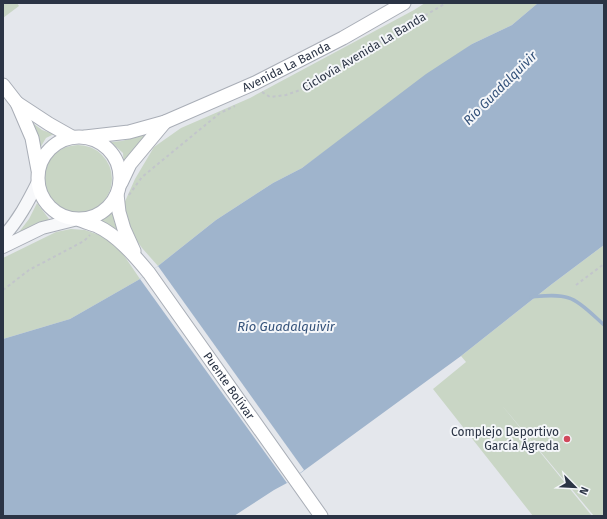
<svg xmlns="http://www.w3.org/2000/svg" width="607" height="519" font-family="'Fira Sans',sans-serif">
	<style>
		.green { fill: #c9d6c5 }
		.water { fill: #9fb4cc }
		.pier { fill: #e4e7ec }
		.lines { fill: none; stroke-linecap: round; stroke-linejoin: round }
		.stream { stroke: #9fb4cc; stroke-width: 3.5 }
		.tertiary-casing { stroke: #a9aeb7; stroke-width: 14 }
		.secondary-casing { stroke: #a9aeb7; stroke-width: 15 }
		.path { stroke: #c2c5cb; stroke-width: 2; stroke-dasharray: 3 3; stroke-linecap: butt }
		.tertiary { stroke: #f7f8fa; stroke-width: 12 }
		.secondary { stroke: #fff; stroke-width: 13 }
		.poi-dot { fill: #d1495b; stroke: #f4f6f9; stroke-width: 1.5 }
		.labels { text-anchor: middle; dominant-baseline: central; stroke-width: 4; stroke-linejoin: round; paint-order: stroke }
		.street-label { font-size: 12px; fill: #2b3445; stroke: #f4f6f9 }
		.poi-label { font-size: 12px; fill: #2b3445; stroke: #f4f6f9; text-anchor: end }
		.water-label { font-size: 13px; font-style: italic; fill: #34527a; stroke: #f4f6f9 }
	</style>
	<rect width="100%" height="100%" fill="#e4e7ec"/>
	<path class="green" d="M 3,3 L 17,3 L 19,6 L 3,18 Z
		M 425,3 L 538,3 L 512,25 L 472,44 L 302,168 L 273,183 L 216,220 L 158,266 L 142,248 L 126,225 L 123,206 L 135,179 L 154,147 L 181,128 L 250,98 L 414,10 Z
		M 30,121 L 42,130 L 54,134 L 46,138 L 40,148 Z
		M 152,132 L 124,168 L 123,153 L 111,142 L 122,141 Z
		M44 179a34 34 0 1 1 68 0a34 34 0 1 1-68 0Z
		M 37,203 L 49,219 L 33,227 L 12,241 L 29,219 Z
		M 112,210 L 115,224 L 120,235 L 100,221 L 108,215 Z
		M 71,229 L 85,230 L 105,237 L 123,254 L 140,279 L 70,319 L 3,339 L 3,258 L 56,232 Z
		M 604,245 L 604,516 L 594,516 L 500,403 L 592,516 L 533,516 L 433,389 L 466,362 L 461,356 L 552,284 Z"/>
	<path class="water" d="M 538,3 L 604,3 L 604,245 L 552,284 L 461,356 L 287,483 L 274,490 L 234,516 L 3,516 L 3,339 L 70,319 L 140,279 L 158,266 L 216,220 L 273,183 L 302,168 L 426,74 L 472,44 L 512,25 Z"/>
	<path class="pier" d="M 158,266 L 304,470 L 287,483 L 140,279 Z"/>
	<g class="lines">
		<path class="stream" d="M 531,297 C 543,296 557,294 569,298 C 580,301 595,317 604,325"/>
		<g class="tertiary-casing">
			<path id="tertiary" d="M 3,237 C 18,221 28,202 38,182
				M 3,247 L 42,228 L 74,220"/>
		</g>
		<g class="secondary-casing">
			<g id="secondary">
				<path d="M 3,85 L 17,103 L 32,138 L 38,170"/>
				<path d="M 17,103 L 49,124 L 72,137"/>
				<circle cx="79" cy="178" r="41"/>
				<path id="s1" d="M 85,137 L 129,132 L 165,122 L 255,83 L 343,38 L 404,3"/>
				<path d="M 121,183 L 130,164 L 165,122"/>
				<path d="M 117,194 L 119,212 L 124,229 L 134,251"/>
				<path id="s2" d="M 80,220 C 85,222 92,224 97,226 C 117,235 135,256 149,273 L 321,516"/>
			</g>
		</g>
		<path class="path" d="M 262,92 L 270,97 L 286,95 L 300,90 L 446,3
			M 129,195 L 142,177 L 220,113 L 235,106
			M 576,285 L 604,264
			M 3,290 L 29,270 L 84,241 L 90,235"/>
		<use href="#tertiary" class="tertiary"/>
		<use href="#secondary" class="secondary"/>
	</g>
	<circle class="poi-dot" cx="567" cy="439" r="4"/>
	<g class="labels">
		<g class="street-label">
			<text transform="translate(364 52) rotate(-31)">Ciclovía Avenida La Banda</text>
			<text stroke="none"><textPath href="#s1" startOffset="215">Avenida La Banda</textPath></text>
			<text stroke="none"><textPath href="#s2" startOffset="227">Puente Bolívar</textPath></text>
		</g>
		<g class="poi-label">
			<text x="559" y="432">Complejo Deportivo<tspan x="559" dy="14">García Ágreda</tspan></text>
		</g>
		<g class="water-label">
			<text transform="translate(500 88) rotate(-45)">Río Guadalquivir</text>
			<text x="286" y="326">Río Guadalquivir</text>
		</g>
	</g>
	<rect width="607" height="519" fill="none" stroke="#2b3445" stroke-width="8"/>
	<g transform="translate(575 487) rotate(114)" stroke="#f4f6f9" stroke-width="3" paint-order="stroke">
	<path d="M0-3L7 15L0 10L-7 15Z" fill="#2b3445"/>
	<text y="-6" font-size="11" font-weight="bold" text-anchor="middle" fill="#2b3445">N</text>
	</g>
</svg>
